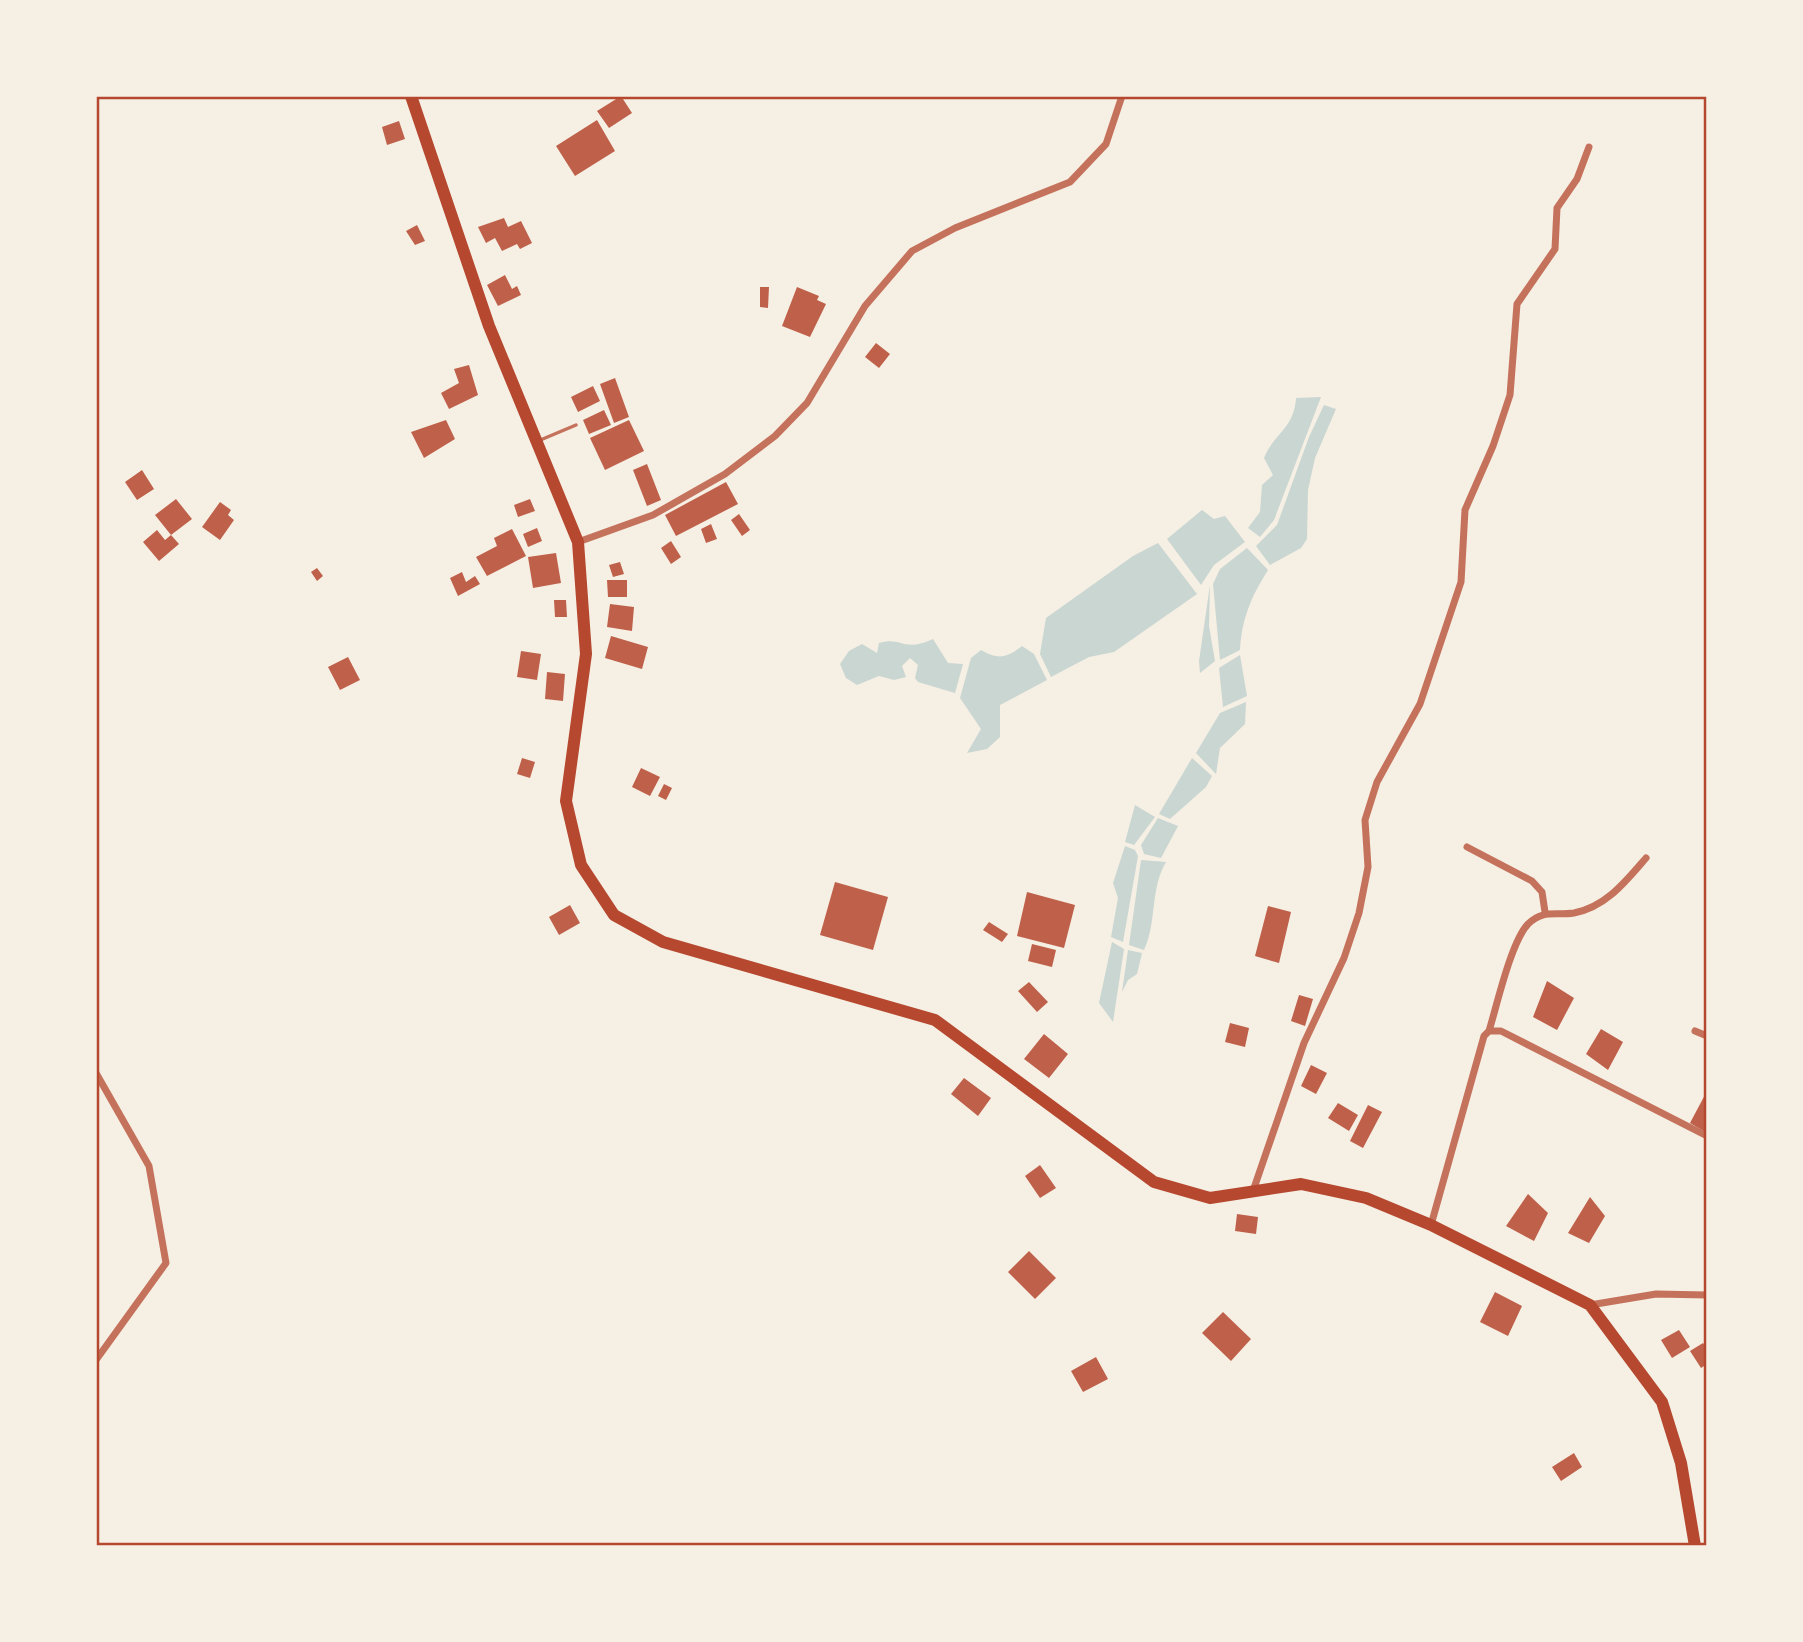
<svg xmlns="http://www.w3.org/2000/svg" width="1803" height="1642" font-family="Barlow,sans-serif">
	<style>
		.water { fill: #c9d6d2 }
		.building { fill: #bf614a }
		.lines { fill: none; stroke-linecap: round; stroke-linejoin: round }
		.service { stroke: #c5725c; stroke-width: 3.5 }
		.minor { stroke: #c5725c; stroke-width: 7 }
		.primary { stroke: #b5482f; stroke-width: 12 }
		.neatline { fill: none; stroke: #b5482f; stroke-width: 2.5 }
	</style>
	<rect width="100%" height="100%" fill="#f6efe4"/>
	<path class="water" d="M 1321,397 L 1274,520 L 1260,537 L 1248,528 L 1260,512 L 1262,485 L 1273,475 L 1264,458 C 1274,433 1294,429 1296,398 Z
		M 1324,405 L 1336,409 L 1315,458 L 1308,490 L 1307,539 L 1301,548 L 1270,565 L 1256,546 L 1277,525 L 1309,437 Z
		M 1202,510 L 1214,519 L 1225,516 L 1245,542 L 1214,565 L 1201,585 L 1167,539 Z
		M 1158,543 L 1197,594 L 1114,652 L 1089,657 L 1051,677 L 1040,654 L 1046,618 L 1133,556 Z
		M 1247,548 L 1268,570 C 1251,597 1242,618 1240,650 L 1220,660 L 1213,584 L 1220,569 Z
		M 1210,585 L 1209,626 L 1215,661 L 1200,673 L 1199,661 Z
		M 933,639 L 948,663 L 963,664 L 955,693 L 918,682 L 915,678 L 918,665 L 910,658 L 902,666 L 906,677 L 894,680 L 879,676 L 857,685 L 846,678 L 840,664 L 849,651 L 862,644 L 877,653 L 879,643 C 902,636 903,653 933,639 Z
		M 1022,646 L 1034,654 L 1047,680 L 1000,705 L 1000,737 L 987,749 L 967,753 L 981,729 L 960,698 L 971,658 L 981,650 C 998,660 1007,658 1022,646 Z
		M 1240,655 L 1247,696 L 1223,707 L 1219,668 Z
		M 1246,702 L 1245,724 L 1220,748 L 1216,774 L 1196,753 L 1220,713 Z
		M 1192,758 L 1212,776 L 1206,787 L 1170,819 L 1159,814 Z
		M 1135,805 L 1155,817 L 1134,845 L 1125,842 Z
		M 1158,818 L 1178,826 L 1161,858 L 1144,854 L 1141,845 Z
		M 1125,846 L 1135,850 L 1138,856 L 1123,942 L 1111,937 L 1118,898 L 1113,883 Z
		M 1141,860 L 1166,862 C 1150,888 1157,923 1144,950 L 1129,945 Z
		M 1112,942 L 1124,949 L 1113,1022 L 1099,1003 Z
		M 1128,950 L 1142,953 L 1137,974 L 1128,980 L 1122,992 Z"/>
	<path class="building" d="M 621,96 L 632,113 L 609,128 L 597,111 Z
		M 597,120 L 615,151 L 575,176 L 556,146 Z
		M 399,121 L 405,139 L 387,145 L 382,127 Z
		M 504,218 L 508,227 L 521,221 L 532,243 L 520,249 L 517,244 L 502,251 L 495,238 L 486,243 L 478,227 Z
		M 417,225 L 425,241 L 415,245 L 406,231 Z
		M 505,275 L 512,289 L 517,286 L 521,295 L 498,306 L 487,285 Z
		M 760,287 L 769,287 L 768,308 L 760,307 Z
		M 797,287 L 819,296 L 817,300 L 826,304 L 810,337 L 782,326 Z
		M 876,343 L 890,354 L 879,368 L 865,357 Z
		M 469,365 L 478,395 L 449,409 L 441,393 L 459,383 L 454,369 Z
		M 615,378 L 629,417 L 614,423 L 600,384 Z
		M 593,386 L 600,401 L 578,412 L 571,397 Z
		M 604,410 L 611,425 L 589,434 L 583,420 Z
		M 446,420 L 455,439 L 424,458 L 411,432 Z
		M 629,420 L 644,451 L 605,470 L 590,438 Z
		M 647,464 L 661,500 L 647,506 L 633,470 Z
		M 142,470 L 154,489 L 137,500 L 125,482 Z
		M 726,482 L 738,504 L 676,536 L 665,515 Z
		M 176,499 L 192,519 L 171,535 L 155,515 Z
		M 530,499 L 535,511 L 518,517 L 514,505 Z
		M 220,502 L 231,510 L 228,515 L 234,520 L 220,540 L 202,527 Z
		M 739,514 L 750,530 L 742,536 L 731,520 Z
		M 711,524 L 717,539 L 706,543 L 701,529 Z
		M 537,528 L 542,541 L 528,547 L 523,534 Z
		M 512,529 L 526,556 L 487,576 L 476,557 L 497,546 L 494,538 Z
		M 157,530 L 165,540 L 171,535 L 179,544 L 159,561 L 143,542 Z
		M 671,541 L 681,557 L 671,564 L 661,548 Z
		M 556,553 L 561,583 L 533,588 L 528,557 Z
		M 620,562 L 624,574 L 613,577 L 609,565 Z
		M 317,568 L 323,576 L 317,581 L 311,572 Z
		M 462,572 L 466,582 L 475,576 L 480,584 L 458,596 L 450,578 Z
		M 607,580 L 627,580 L 627,597 L 608,597 Z
		M 554,600 L 566,600 L 567,617 L 555,617 Z
		M 610,604 L 634,607 L 632,631 L 607,627 Z
		M 611,636 L 648,647 L 642,669 L 605,658 Z
		M 521,651 L 541,654 L 537,680 L 517,677 Z
		M 348,657 L 360,680 L 340,690 L 328,667 Z
		M 547,672 L 565,674 L 563,701 L 545,699 Z
		M 522,758 L 535,762 L 530,778 L 517,774 Z
		M 641,768 L 660,777 L 650,796 L 632,787 Z
		M 664,784 L 672,788 L 666,800 L 658,796 Z
		M 835,882 L 888,897 L 873,950 L 820,935 Z
		M 1027,892 L 1075,905 L 1064,948 L 1017,936 Z
		M 570,905 L 580,923 L 559,935 L 549,917 Z
		M 1268,906 L 1291,912 L 1279,963 L 1255,956 Z
		M 989,922 L 1008,934 L 1002,942 L 983,930 Z
		M 1032,944 L 1056,950 L 1052,967 L 1028,961 Z
		M 1547,981 L 1574,998 L 1557,1030 L 1533,1017 Z
		M 1029,982 L 1048,1002 L 1037,1012 L 1018,991 Z
		M 1299,995 L 1313,999 L 1305,1026 L 1291,1021 Z
		M 1230,1023 L 1249,1028 L 1245,1047 L 1225,1042 Z
		M 1601,1029 L 1623,1042 L 1608,1070 L 1586,1054 Z
		M 1044,1034 L 1068,1054 L 1049,1078 L 1024,1059 Z
		M 1311,1065 L 1327,1073 L 1316,1094 L 1301,1086 Z
		M 964,1078 L 991,1098 L 978,1116 L 951,1094 Z
		M 1707,1091 L 1707,1133 L 1690,1123 Z
		M 1338,1103 L 1358,1115 L 1349,1131 L 1328,1118 Z
		M 1368,1105 L 1382,1112 L 1363,1148 L 1350,1141 Z
		M 1040,1165 L 1056,1188 L 1040,1198 L 1025,1176 Z
		M 1528,1194 L 1548,1213 L 1534,1241 L 1506,1226 Z
		M 1590,1197 L 1605,1216 L 1589,1243 L 1568,1233 Z
		M 1237,1214 L 1258,1217 L 1256,1234 L 1235,1231 Z
		M 1029,1251 L 1056,1278 L 1035,1299 L 1008,1272 Z
		M 1495,1292 L 1522,1306 L 1508,1336 L 1480,1322 Z
		M 1223,1312 L 1251,1339 L 1231,1361 L 1202,1333 Z
		M 1679,1330 L 1690,1347 L 1672,1358 L 1661,1340 Z
		M 1703,1343 L 1707,1349 L 1707,1364 L 1701,1368 L 1690,1351 Z
		M 1096,1357 L 1108,1379 L 1083,1392 L 1071,1371 Z
		M 1574,1453 L 1582,1467 L 1561,1481 L 1552,1467 Z"/>
	<g class="lines">
		<path class="service" d="M 538,441 L 576,425"/>
		<path class="minor" d="M 578,542 L 653,515 L 725,474 L 775,436 L 807,403 L 865,306 L 912,251 L 955,228 L 1070,182 L 1106,144 L 1122,96
			M 1467,847 L 1532,881 L 1542,892 L 1545,912
			M 1489,1031 C 1497,1005 1511,942 1528,924 C 1543,909 1555,916 1574,913 C 1606,907 1626,881 1646,858
			M 1695,1031 L 1707,1036
			M 96,1073 L 149,1166 L 166,1263 L 96,1360
			M 1253,1191 L 1304,1043 L 1344,958 L 1359,913 L 1368,867 L 1365,820 L 1377,782 L 1420,704 L 1461,582 L 1465,510 L 1493,446 L 1510,395 L 1517,304 L 1555,249 L 1557,208 L 1577,179 L 1589,147
			M 1431,1225 L 1484,1036 L 1489,1031 L 1501,1031 L 1707,1136
			M 1590,1305 L 1656,1294 L 1707,1295"/>
		<path class="primary" d="M 411,96 L 489,326 L 578,542 L 586,654 L 566,801 L 581,865 L 614,915 L 663,942 L 935,1020 L 1154,1182 L 1210,1198 L 1301,1184 L 1366,1198 L 1431,1225 L 1590,1305 L 1662,1402 L 1681,1463 L 1695,1546"/>
	</g>
	<rect width="1803" height="1642" fill="none" stroke="#f6efe4" stroke-width="196"/>
	<rect x="98" y="98" width="1607" height="1446" class="neatline"/>
</svg>
